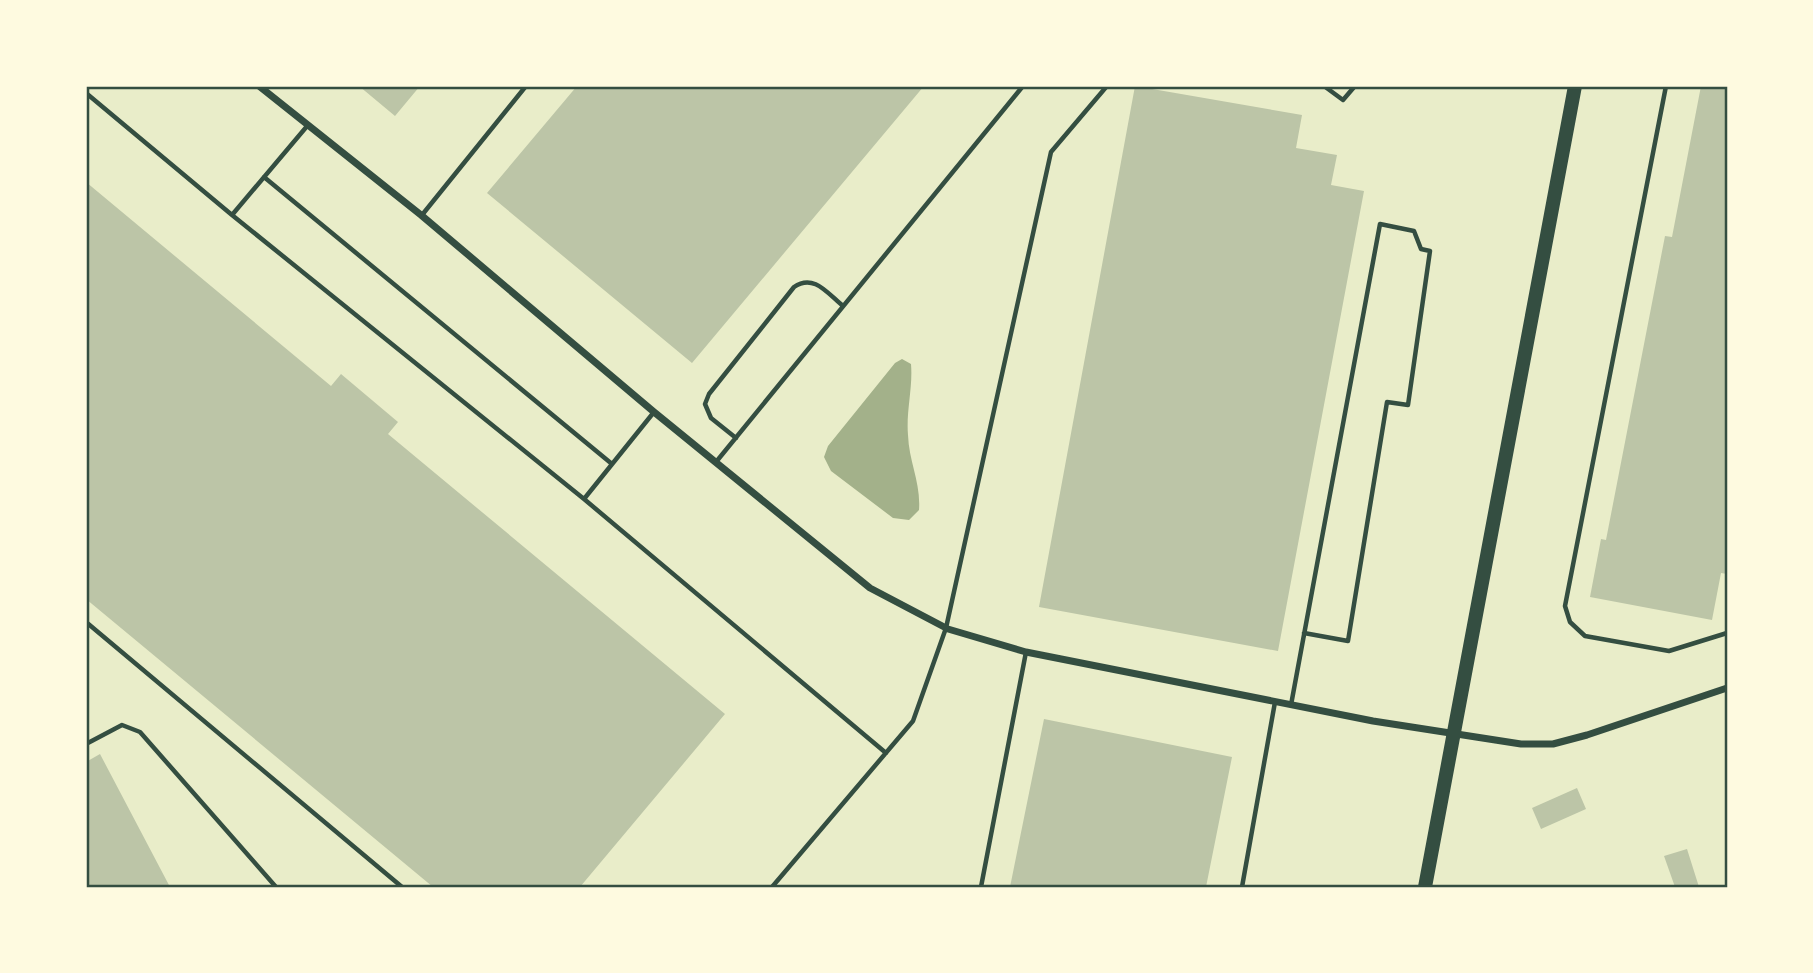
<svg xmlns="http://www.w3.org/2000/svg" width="1813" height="973" font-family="Signika,sans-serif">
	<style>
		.water { fill: #a3b18a }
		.building { fill: #bcc5a7 }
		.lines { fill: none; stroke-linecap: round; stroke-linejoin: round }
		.service { stroke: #344e41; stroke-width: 4.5 }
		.minor { stroke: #344e41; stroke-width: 7 }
		.primary { stroke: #344e41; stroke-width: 14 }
		.neatline { fill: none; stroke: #344e41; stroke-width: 2.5 }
	</style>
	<rect width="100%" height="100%" fill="#e9edc9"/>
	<path class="water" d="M 902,359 L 911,364 C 913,388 906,411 908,435 C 909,462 921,483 919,510 L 909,520 L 893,518 L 831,471 L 824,457 L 828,446 L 895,363 Z"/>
	<path class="building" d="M 359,86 L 420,86 L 395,116 Z
		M 577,86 L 924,86 L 692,363 L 487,193 Z
		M 1135,86 L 1302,115 L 1296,148 L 1337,155 L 1331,185 L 1364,191 L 1278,651 L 1039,607 Z
		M 1701,86 L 1727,86 L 1727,574 L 1721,573 L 1712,620 L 1590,597 L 1601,539 L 1606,540 L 1665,236 L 1672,237 Z
		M 86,182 L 331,386 L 341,374 L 398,422 L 388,434 L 725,714 L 580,887 L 433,887 L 86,599 Z
		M 1044,719 L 1232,757 L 1206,887 L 1010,887 Z
		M 100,754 L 170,887 L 86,887 L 86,762 Z
		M 1577,788 L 1586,809 L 1541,829 L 1532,808 Z
		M 1687,849 L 1699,887 L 1675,887 L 1664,856 Z"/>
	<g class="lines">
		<path class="service" d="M 1324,86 L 1343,100 L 1355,86
			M 1666,86 L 1565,606 L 1570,622 L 1585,636 L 1669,651 L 1727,633
			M 86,93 L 232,215 L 308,125
			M 264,177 L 612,464
			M 232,215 L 584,499 L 654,412
			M 422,215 L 526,86
			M 736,438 L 711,418 L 705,404 L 709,394 L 794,287 C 814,273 828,294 843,306
			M 716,462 L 1023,86
			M 584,499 L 886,753
			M 86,622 L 402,887
			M 1291,705 L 1380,224 L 1414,231 L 1421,249 L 1430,251 L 1408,405 L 1387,402 L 1348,641 L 1304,633
			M 86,744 L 122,725 L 140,732 L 276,887
			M 772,887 L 913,721 L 946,628 L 1051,152 L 1107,86
			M 981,887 L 1026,652
			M 1242,887 L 1275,702"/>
		<path class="minor" d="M 259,86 L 421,215 L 654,412 L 870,588 L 948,629 L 1026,652 L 1373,721 L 1521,744 L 1553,744 L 1587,735 L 1727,688"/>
		<path class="primary" d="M 1425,887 L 1575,86"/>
	</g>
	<rect width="1813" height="973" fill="none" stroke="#fefae0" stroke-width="175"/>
	<rect x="88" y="88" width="1638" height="798" class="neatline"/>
</svg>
